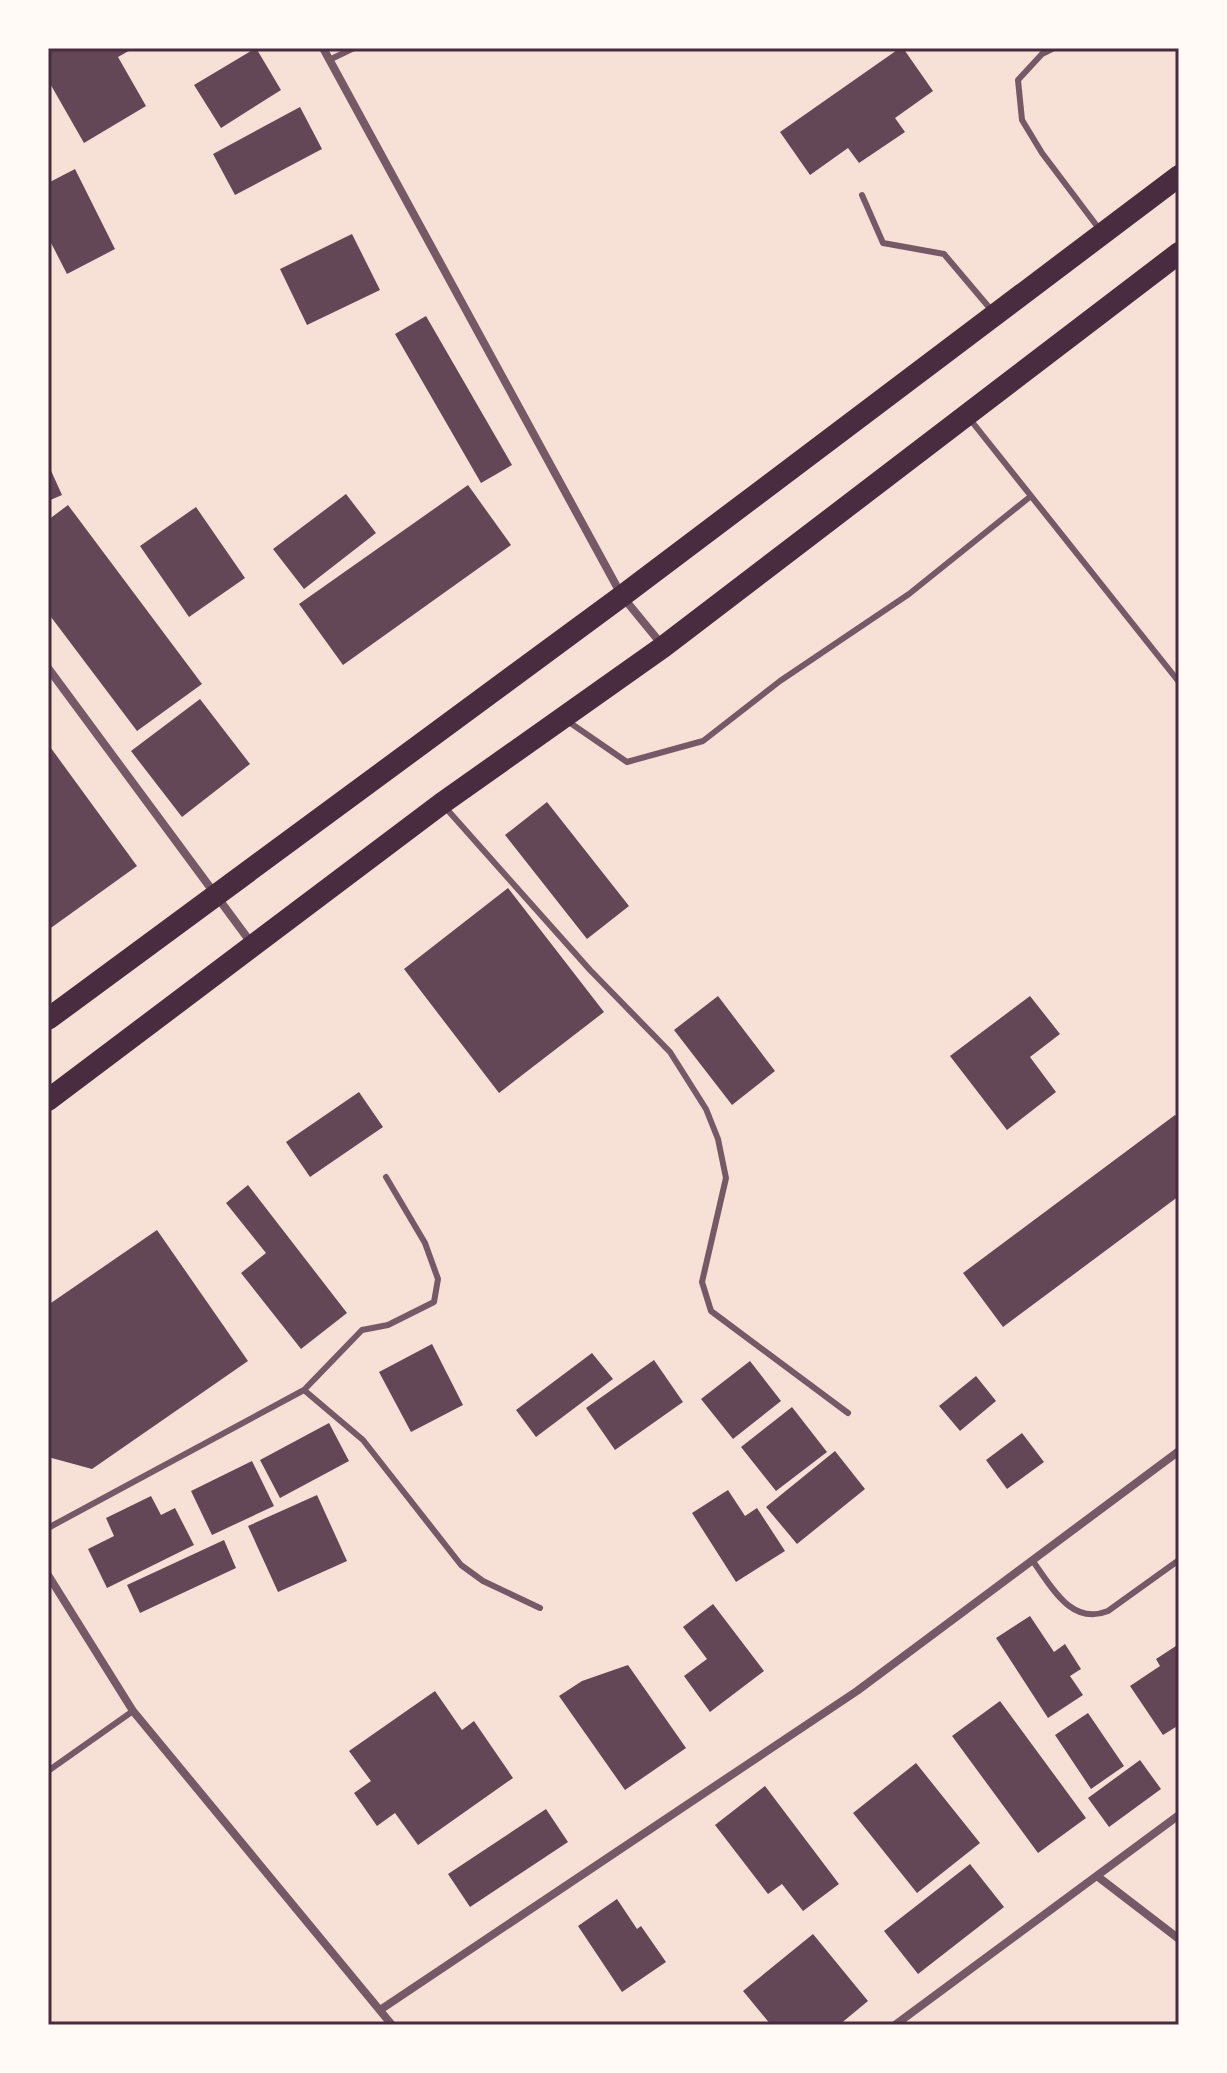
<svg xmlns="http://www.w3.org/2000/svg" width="1227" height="2073" font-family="Manrope,sans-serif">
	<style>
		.building { fill: #644757 }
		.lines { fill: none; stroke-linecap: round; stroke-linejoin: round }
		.service { stroke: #755966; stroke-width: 6 }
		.minor { stroke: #755966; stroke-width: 8 }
		.trunk { stroke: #4a2c40; stroke-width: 22 }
		.neatline { fill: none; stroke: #4a2c40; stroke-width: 3 }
	</style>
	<rect width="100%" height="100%" fill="#f7e1d7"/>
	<path class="building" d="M 48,48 L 134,48 L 118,57 L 146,106 L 84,143 L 48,80 Z
		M 256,48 L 281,90 L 221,128 L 194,85 Z
		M 900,48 L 903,48 L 933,91 L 895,118 L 905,132 L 859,163 L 848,148 L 810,175 L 780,132 Z
		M 300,107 L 322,149 L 235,195 L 213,154 Z
		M 75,169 L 115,249 L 67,274 L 48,237 L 48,183 Z
		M 352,234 L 380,290 L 307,325 L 280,269 Z
		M 426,316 L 512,465 L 481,483 L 395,334 Z
		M 48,464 L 62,495 L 48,501 Z
		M 468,485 L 511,545 L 343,665 L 299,604 Z
		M 346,494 L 376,533 L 304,589 L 273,549 Z
		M 68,505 L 202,684 L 137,731 L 48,613 L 48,520 Z
		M 196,507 L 245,578 L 189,617 L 140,546 Z
		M 200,699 L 250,764 L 182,817 L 131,751 Z
		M 48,744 L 137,866 L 48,930 Z
		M 547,802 L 629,906 L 587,939 L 505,835 Z
		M 508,888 L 604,1012 L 499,1093 L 404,969 Z
		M 718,996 L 775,1071 L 732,1105 L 674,1030 Z
		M 1030,996 L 1060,1034 L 1030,1057 L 1056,1092 L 1007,1130 L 950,1056 Z
		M 359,1092 L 383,1127 L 310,1177 L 286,1142 Z
		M 1175,1115 L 1179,1120 L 1179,1196 L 1003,1327 L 963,1273 Z
		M 248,1185 L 347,1313 L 301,1349 L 241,1273 L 266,1253 L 226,1203 Z
		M 157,1230 L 248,1361 L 92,1469 L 48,1457 L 48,1305 Z
		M 432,1344 L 463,1405 L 411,1432 L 379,1372 Z
		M 592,1353 L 613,1379 L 536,1437 L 516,1410 Z
		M 654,1360 L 683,1402 L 615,1450 L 586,1408 Z
		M 750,1361 L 781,1401 L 733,1439 L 701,1399 Z
		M 976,1376 L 996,1401 L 960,1431 L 939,1406 Z
		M 792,1407 L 827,1452 L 776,1491 L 741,1447 Z
		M 329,1423 L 349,1461 L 280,1498 L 260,1460 Z
		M 1022,1433 L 1044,1462 L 1007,1489 L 986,1460 Z
		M 835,1451 L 865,1489 L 797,1544 L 766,1507 Z
		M 252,1461 L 274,1506 L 212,1535 L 191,1491 Z
		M 728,1490 L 745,1516 L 757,1508 L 785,1551 L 736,1582 L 692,1513 Z
		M 317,1495 L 347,1561 L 278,1592 L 248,1526 Z
		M 151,1496 L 161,1515 L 175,1508 L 194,1545 L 107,1588 L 88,1549 L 114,1536 L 106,1518 Z
		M 224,1540 L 236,1568 L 140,1613 L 127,1585 Z
		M 713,1604 L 764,1671 L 710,1712 L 684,1676 L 707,1659 L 683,1627 Z
		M 1030,1616 L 1054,1652 L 1065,1644 L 1081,1669 L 1070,1676 L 1083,1695 L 1048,1718 L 996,1638 Z
		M 1179,1644 L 1179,1725 L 1163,1735 L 1130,1686 L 1160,1666 L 1156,1659 Z
		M 628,1665 L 686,1748 L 625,1790 L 559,1696 L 582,1681 Z
		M 435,1691 L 462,1730 L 474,1721 L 513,1778 L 418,1845 L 395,1813 L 377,1826 L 354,1793 L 371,1781 L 349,1751 Z
		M 1000,1701 L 1086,1818 L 1038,1853 L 952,1736 Z
		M 1088,1713 L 1124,1766 L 1091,1789 L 1055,1735 Z
		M 1140,1760 L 1161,1789 L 1109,1827 L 1088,1798 Z
		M 916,1763 L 980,1843 L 917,1893 L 853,1813 Z
		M 765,1786 L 839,1884 L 803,1911 L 782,1884 L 768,1894 L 715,1825 Z
		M 546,1809 L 568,1842 L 470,1907 L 448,1874 Z
		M 970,1864 L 1004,1907 L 918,1974 L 884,1931 Z
		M 617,1899 L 637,1929 L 641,1926 L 666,1962 L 622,1992 L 578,1926 Z
		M 813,1934 L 868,2001 L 839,2025 L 771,2025 L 743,1991 Z"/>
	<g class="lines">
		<path class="service" d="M 1054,48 L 1042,54 L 1018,80 L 1022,120 L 1042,153 L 1100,230
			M 329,60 L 354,48
			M 862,195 L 883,243 L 944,254 L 993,312
			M 969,418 L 1179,682
			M 566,720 L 627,762 L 703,741 L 780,681 L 909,594 L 1031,496
			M 444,806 L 590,970 L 670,1052 L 706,1109 L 718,1139 L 726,1178 L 702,1282 L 711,1311 L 848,1413
			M 304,1390 L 363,1440 L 461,1565 L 483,1581 L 540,1608
			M 48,1528 L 304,1390 L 362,1330 L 388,1325 L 434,1302 L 438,1279 L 425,1243 L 386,1177
			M 1032,1560 C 1052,1587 1071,1626 1108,1611 L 1179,1560
			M 48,1771 L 133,1711"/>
		<path class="minor" d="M 323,48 L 622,596 L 663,646
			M 48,668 L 252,944
			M 48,1575 L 133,1711 L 392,2025
			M 1097,1876 L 1179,1939
			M 380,2010 L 857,1691 L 1179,1451
			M 895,2025 L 1179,1815"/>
		<path class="trunk" d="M 48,1019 L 622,596 L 1179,176
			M 48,1100 L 441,804 L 663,647 L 1179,253"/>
	</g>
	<rect width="1227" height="2073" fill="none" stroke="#fffaf5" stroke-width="100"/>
	<rect x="50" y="50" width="1127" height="1973" class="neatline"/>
</svg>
